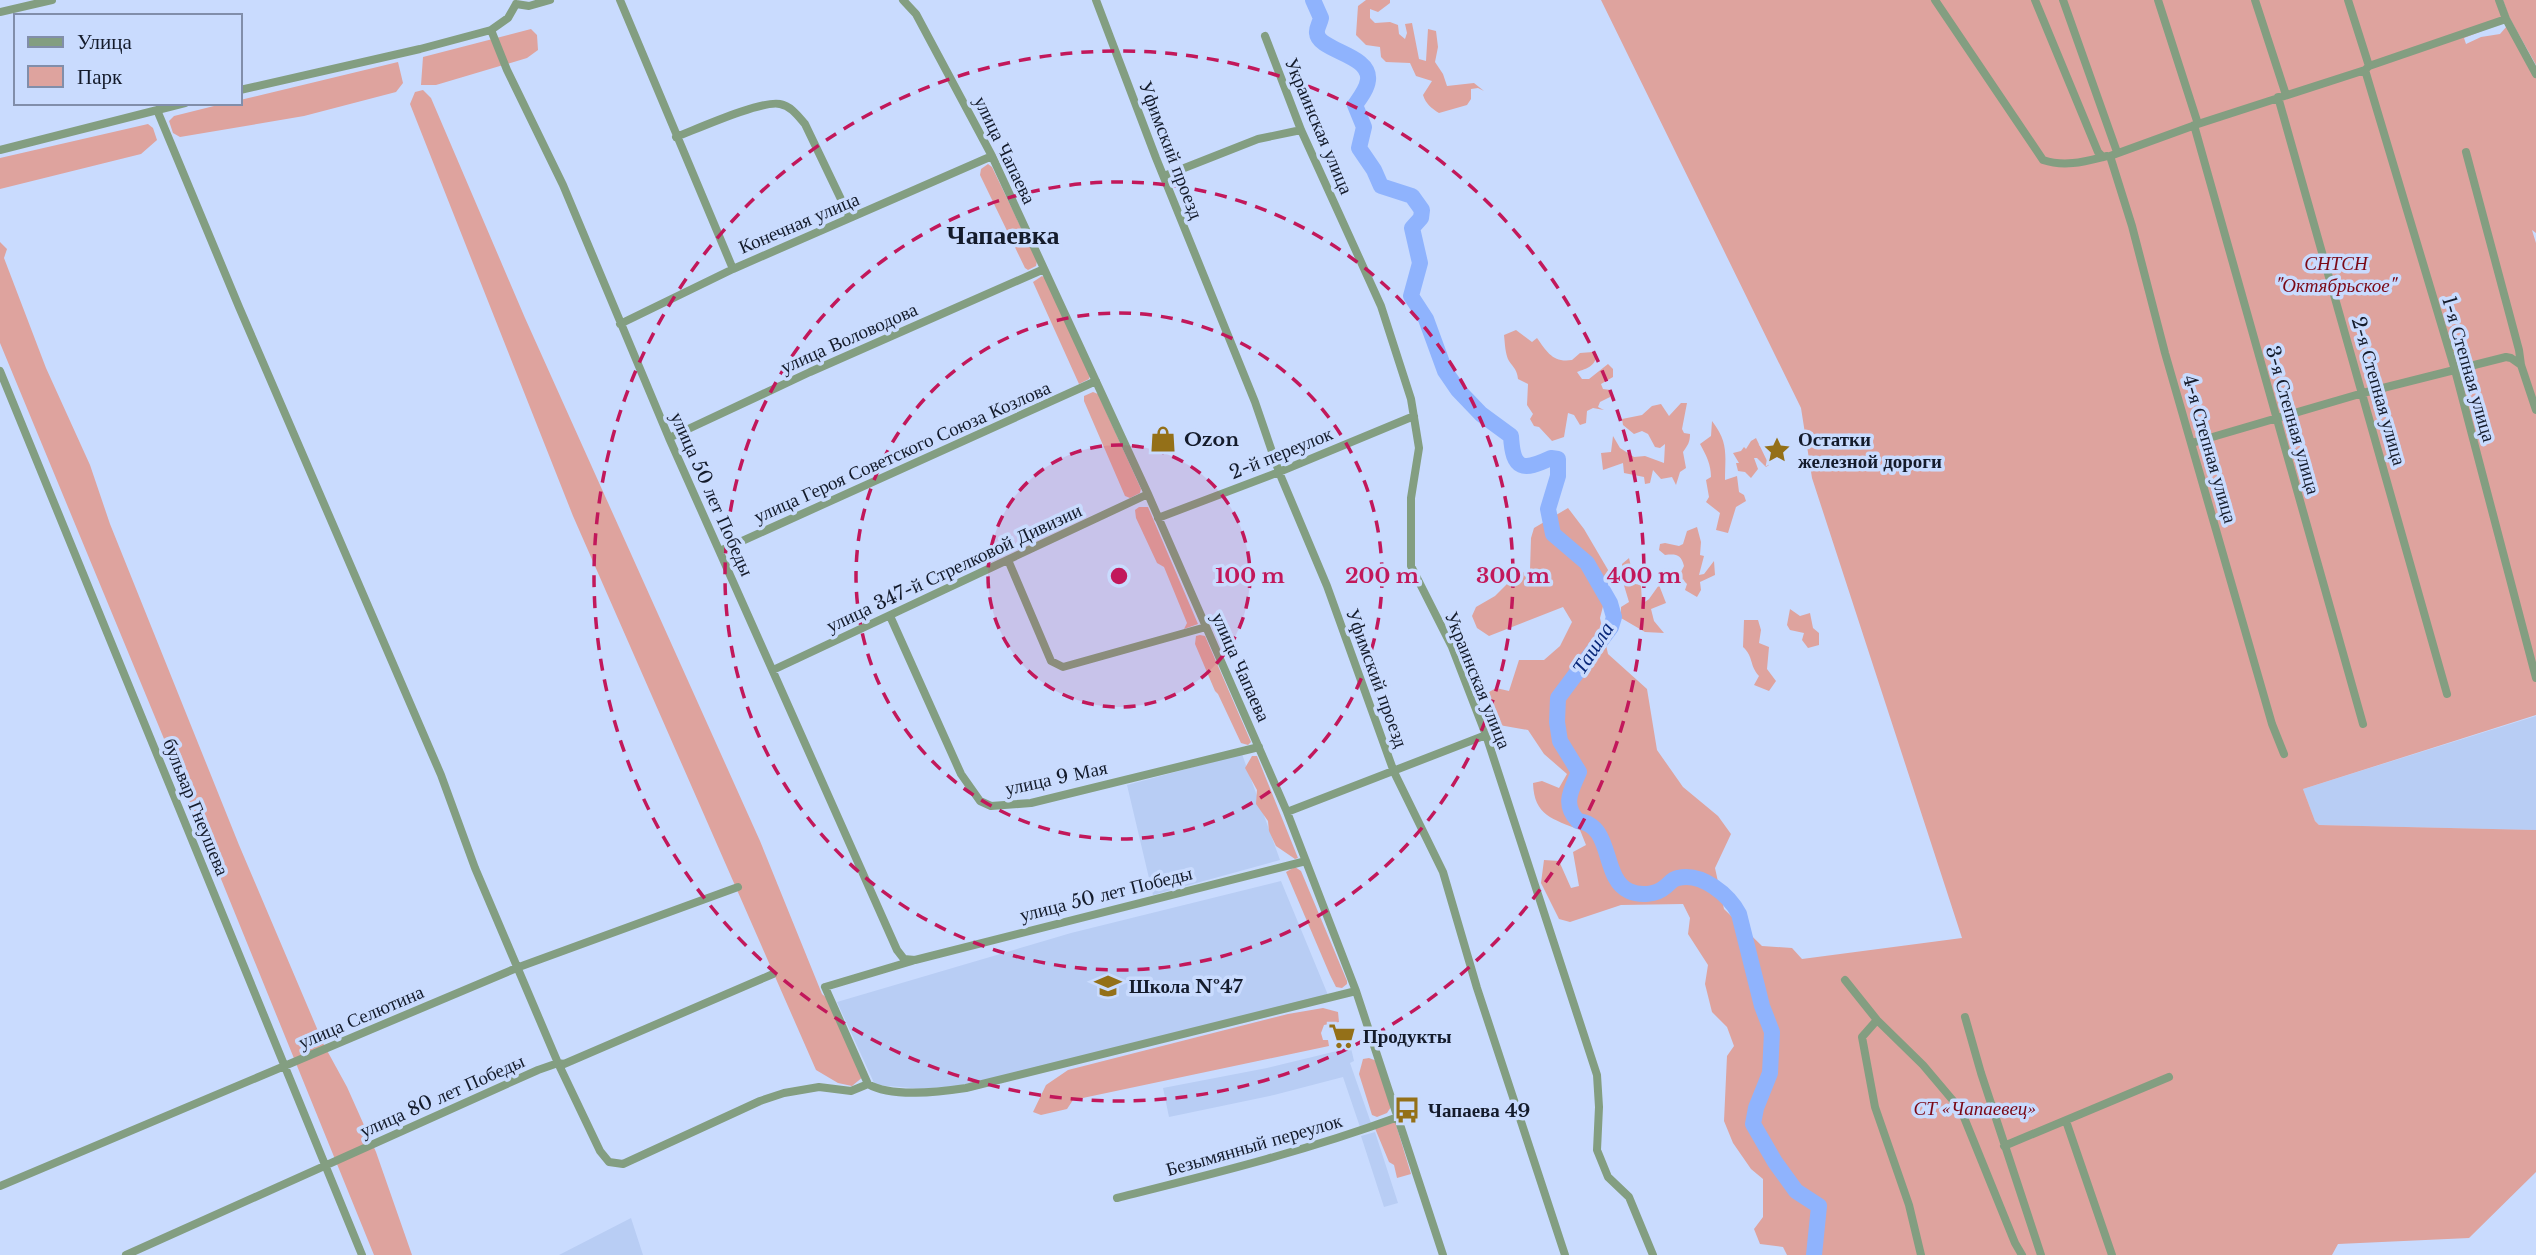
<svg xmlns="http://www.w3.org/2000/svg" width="2536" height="1255" font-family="'Libre Baskerville',serif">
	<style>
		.built { fill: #b8cdf4 }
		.green { fill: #dea39e }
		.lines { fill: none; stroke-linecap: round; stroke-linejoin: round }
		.river { stroke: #8fb3fd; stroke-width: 16 }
		.minor { stroke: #839e81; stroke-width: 8 }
		.ring { fill: none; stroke: #c2185b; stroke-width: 3.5; stroke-dasharray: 12 9 }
		.labels { text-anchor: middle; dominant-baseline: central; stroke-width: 7; stroke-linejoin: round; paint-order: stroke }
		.street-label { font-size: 19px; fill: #141b2b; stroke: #c9dbfe }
		.park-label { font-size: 19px; font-style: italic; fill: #7b0916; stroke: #c9dbfe }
		.poi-label { font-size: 19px; font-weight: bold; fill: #141b2b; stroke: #c9dbfe; text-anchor: start }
		.water-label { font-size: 21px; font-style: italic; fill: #082779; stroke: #c9dbfe }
		.district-label { font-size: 26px; font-weight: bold; fill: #141b2b; stroke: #c9dbfe }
		.centre { fill: #c2185b; stroke: #c9dbfe; stroke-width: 3.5 }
		.ring-label { font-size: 21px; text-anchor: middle; font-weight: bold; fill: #c2185b; stroke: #c9dbfe; stroke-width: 7; stroke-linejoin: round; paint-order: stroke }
	</style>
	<rect width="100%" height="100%" fill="#c9dbfe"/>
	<path class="built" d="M 2536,716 L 2536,830 L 2319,825 L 2315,821 L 2303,789 Z
		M 1242,754 L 1280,860 L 1153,895 L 1127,785 Z
		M 1281,881 L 1328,995 L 1013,1074 L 937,1090 L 875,1085 L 837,1002 L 1071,933 Z
		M 1350,1044 L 1354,1061 L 1350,1063 L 1371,1123 L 1360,1127 L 1343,1077 L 1274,1095 L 1169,1117 L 1163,1088 L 1267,1068 L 1337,1051 L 1336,1047 Z
		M 1375,1132 L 1398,1203 L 1384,1207 L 1361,1136 Z
		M 631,1218 L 643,1255 L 559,1255 Z"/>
	<path class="green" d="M 1366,0 L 1390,0 L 1390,3 L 1378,12 L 1370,9 L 1370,18 L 1375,23 L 1390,22 L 1398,25 L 1399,34 L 1405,39 L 1407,33 L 1405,24 L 1412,23 L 1419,59 L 1426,61 L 1428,29 L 1436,31 L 1438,47 L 1435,62 L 1443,74 L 1447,86 L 1474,83 L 1484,91 L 1478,88 L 1471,89 L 1471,99 L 1467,105 L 1439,113 C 1431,108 1426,104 1423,95 L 1432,81 L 1416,76 L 1410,63 L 1386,62 L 1381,57 L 1380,47 L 1366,45 L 1356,35 L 1358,6 Z
		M 1601,0 L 2496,0 L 2505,22 L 2464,38 L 2466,44 L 2481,37 L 2500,34 L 2507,26 L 2536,78 L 2536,233 L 2532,230 L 2536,243 L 2536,715 L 2303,789 L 2315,821 L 2319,825 L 2536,830 L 2536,1172 L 2469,1238 L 2338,1244 L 2332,1255 L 1787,1255 L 1783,1247 L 1760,1244 L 1754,1229 L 1763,1217 L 1763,1179 L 1751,1169 L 1733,1143 L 1724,1121 L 1727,1056 L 1734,1046 L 1727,1027 L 1712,1012 L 1705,984 L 1708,965 L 1688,934 L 1690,918 L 1683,904 L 1621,905 L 1570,922 L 1559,919 L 1541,883 L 1544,860 L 1559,861 L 1571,888 L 1579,886 L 1573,852 L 1586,845 L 1580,830 C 1553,819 1534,816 1533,783 L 1542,781 L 1559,788 L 1567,774 L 1544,754 L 1528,730 L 1499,725 L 1484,695 L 1496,688 L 1509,691 L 1519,660 L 1544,660 L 1560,646 L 1572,622 L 1563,607 L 1489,636 L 1477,628 L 1472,616 L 1476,607 L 1495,596 L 1515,576 L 1530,570 L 1531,538 L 1534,528 L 1568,508 L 1584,529 L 1611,575 L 1600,618 L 1608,654 L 1647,689 L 1657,750 L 1683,787 L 1718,816 L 1731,834 L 1715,868 L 1724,909 L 1762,946 L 1792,948 L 1802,959 L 1962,938 L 1812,478 L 1801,408 Z
		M 2503,0 L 2536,0 L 2536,65 L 2509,17 Z
		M 531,29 L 537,35 L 538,50 L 527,58 L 436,85 L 421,85 L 423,57 Z
		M 398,62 L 403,83 L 396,92 L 304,116 L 180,137 L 173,133 L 169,121 L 174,116 L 226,103 L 240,103 L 240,100 Z
		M 423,90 L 431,98 L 525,318 L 760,841 L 822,994 L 830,1001 L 864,1076 L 852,1086 L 838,1083 L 816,1070 L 573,516 L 410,104 L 415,92 Z
		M 148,124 L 153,128 L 157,140 L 141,154 L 0,189 L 0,158 Z
		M 988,164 L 992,167 L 1037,261 L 1036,266 L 1028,270 L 1025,268 L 980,175 L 981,169 Z
		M 0,242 L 7,249 L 4,258 L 46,368 L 90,465 L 110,524 L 239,845 L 324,1045 L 347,1087 L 376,1152 L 412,1255 L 374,1255 L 162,734 L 0,343 Z
		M 1042,276 L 1045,278 L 1090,376 L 1089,379 L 1079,384 L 1033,282 Z
		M 1516,330 L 1532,342 L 1537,338 C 1547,352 1553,363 1572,360 L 1580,353 L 1593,352 L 1597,355 C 1594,367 1588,368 1577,372 L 1582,379 L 1589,379 L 1608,364 L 1613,369 L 1613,377 L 1601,384 L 1603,389 L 1611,390 L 1610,397 L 1600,402 L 1598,407 L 1604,410 L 1593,408 L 1587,411 L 1586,423 L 1580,425 L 1574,415 L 1568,413 L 1564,437 L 1552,441 L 1539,427 L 1534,426 L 1530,419 L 1533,414 L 1527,405 L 1528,384 L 1518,379 C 1517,370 1514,368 1509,361 C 1505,354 1505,343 1504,335 Z
		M 1093,392 L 1098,394 L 1141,489 L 1140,493 L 1130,498 L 1125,496 L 1084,401 L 1084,396 Z
		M 1681,403 L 1687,403 L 1682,429 L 1684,433 L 1690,434 C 1690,442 1688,445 1683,452 L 1686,468 L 1680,472 L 1676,485 L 1672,477 L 1661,479 L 1653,470 L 1650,483 L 1645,484 L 1644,477 L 1624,473 L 1623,463 L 1603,470 L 1601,453 L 1611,452 L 1613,436 L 1620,448 L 1634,457 L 1645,456 L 1664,463 L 1665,444 L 1660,448 L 1655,447 L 1648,434 L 1642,431 L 1634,434 L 1623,425 L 1622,419 L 1642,415 L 1652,406 L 1661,404 L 1669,416 Z
		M 1712,421 C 1729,443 1725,455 1725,480 L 1737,476 L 1739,492 L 1744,495 L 1746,501 L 1736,507 L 1728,533 L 1716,530 L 1720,513 L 1706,502 L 1709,497 L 1706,480 L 1711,477 C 1711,464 1706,455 1700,444 L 1711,436 Z
		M 1756,438 L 1769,465 L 1766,467 L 1757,458 L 1754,458 L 1758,469 L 1751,478 L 1745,472 L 1738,471 L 1736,463 L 1739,463 L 1733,453 L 1741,451 L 1744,447 L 1746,449 L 1751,441 Z
		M 1139,507 L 1148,507 L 1198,624 L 1184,629 L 1187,623 L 1164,567 L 1157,563 L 1136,518 L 1135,510 Z
		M 1697,527 L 1701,542 L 1700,555 L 1704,556 L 1699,575 L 1704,574 L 1714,561 L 1715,575 L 1700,582 L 1701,590 L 1697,597 L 1685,590 L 1687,584 L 1679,576 L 1684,566 C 1681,554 1676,554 1665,555 L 1659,550 L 1660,544 L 1665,543 L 1679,546 L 1683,544 L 1687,531 Z
		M 1629,558 L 1635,584 L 1641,585 L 1642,604 L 1649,599 L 1659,585 L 1666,603 L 1651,609 L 1654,621 L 1664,633 L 1645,632 L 1621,618 L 1621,607 L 1629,602 L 1623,582 L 1622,564 Z
		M 1790,609 L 1800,616 L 1810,613 L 1813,628 L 1819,633 L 1819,645 L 1808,648 L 1802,640 L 1804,633 L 1790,630 L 1787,625 Z
		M 1744,620 L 1758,620 L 1761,630 L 1759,643 L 1769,647 L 1767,669 L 1776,681 L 1769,691 L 1754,685 L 1759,676 C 1749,665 1754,657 1743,647 Z
		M 1200,635 L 1205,636 L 1251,742 L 1248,745 L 1241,743 L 1218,694 L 1215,691 L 1195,644 L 1196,636 Z
		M 1252,756 L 1257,756 L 1298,858 L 1295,859 L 1276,846 L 1269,831 L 1268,821 L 1256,804 L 1257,790 L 1245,768 Z
		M 1295,867 L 1301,871 L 1347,981 L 1347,984 L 1342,988 L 1336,987 L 1330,975 L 1286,872 Z
		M 1323,1008 L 1338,1012 L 1339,1022 L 1324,1025 L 1321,1033 L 1323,1040 L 1328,1040 L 1329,1046 L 1078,1099 L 1073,1100 L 1067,1109 L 1041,1115 L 1033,1112 L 1046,1085 L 1068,1070 L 1288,1014 Z
		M 1369,1058 L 1377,1061 L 1391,1107 L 1387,1113 L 1377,1117 L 1372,1115 L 1359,1074 L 1363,1059 Z
		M 1394,1118 L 1411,1174 L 1397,1178 L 1394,1165 L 1389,1162 L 1374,1126 Z"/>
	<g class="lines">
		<path class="river" d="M 1313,0 L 1321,18 C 1320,23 1316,29 1317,33 C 1318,51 1371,54 1368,80 C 1367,89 1360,98 1355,105 L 1364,127 L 1359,148 L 1374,170 L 1381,186 L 1412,196 L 1422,210 L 1421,218 L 1412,228 L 1420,263 L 1411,296 L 1426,319 L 1445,371 L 1458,390 L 1481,414 L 1511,436 C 1513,471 1523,471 1551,458 L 1558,459 L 1558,476 L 1548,509 L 1553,534 L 1587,563 L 1610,603 L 1614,617 L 1611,627 L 1558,698 L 1557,722 L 1560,741 L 1579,772 C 1571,791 1562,804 1578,821 C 1614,825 1601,878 1629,891 C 1640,896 1656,895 1665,887 C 1669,884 1672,879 1678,878 C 1702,872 1729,895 1739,914 L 1762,1006 L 1772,1032 L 1770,1073 L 1756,1108 L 1753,1124 L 1775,1162 L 1796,1191 L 1819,1206 L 1814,1255"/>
		<path class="minor" d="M 620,0 L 733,269
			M 903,0 L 916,14 L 992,156 L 1148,494 L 1287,812 L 1356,991 L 1443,1255
			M 1096,0 L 1156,158 L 1255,402 L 1279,472 L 1327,586 L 1394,772 L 1443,872 L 1477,988 L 1565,1255
			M 1935,0 L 2043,160 C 2064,167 2083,162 2103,157
			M 2035,0 L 2098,152 L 2103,157 L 2107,156
			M 2063,0 L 2117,152
			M 2158,0 L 2198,124
			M 2255,0 L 2286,95
			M 2348,0 L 2369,66
			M 2499,0 L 2506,19 L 2536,74
			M 516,4 L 529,6 L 550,0
			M 0,12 L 52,0
			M 491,30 L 507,70 L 563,185 L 669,438 L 897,950 L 904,959 L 915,960 L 1306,861
			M 1265,36 L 1301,130 L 1381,306 L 1411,399 L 1419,448 L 1411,498 L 1411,566 L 1452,647 L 1486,735 L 1597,1075 L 1599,1107 L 1597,1150 L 1608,1177 L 1629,1197 L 1653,1255
			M 2365,70 L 2455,370 L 2536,678
			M 240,90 L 420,49 L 491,30 L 508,18 L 516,4
			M 2278,97 L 2447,694
			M 157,110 L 239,307 L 441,775 L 475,868 L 558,1063 L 600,1151 L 609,1162 L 623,1164 L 760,1101 L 784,1093 L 819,1087 L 851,1091 L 868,1084 C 892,1098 939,1092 966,1088 L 1356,991
			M 2194,125 L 2363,724
			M 676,137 C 697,129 761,100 780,104 C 791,106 798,116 805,124 L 850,218
			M 0,150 L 185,103
			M 2466,152 L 2519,350 L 2521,365 L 2536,410
			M 1164,176 L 1258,139 L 1301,130
			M 620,324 L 733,269 L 992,156
			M 0,371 L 362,1255
			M 669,438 L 810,372 L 1044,269
			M 2192,443 L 2363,393 L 2506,357 L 2511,358 L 2521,365
			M 1158,518 L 1279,472 L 1414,416
			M 720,551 L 1096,381
			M 1008,560 L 1051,661 L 1063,667 L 1206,627
			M 890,616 L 961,774 L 980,801 L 991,806 L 1031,803 L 1259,747
			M 773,670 L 1148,494
			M 2284,754 L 2272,724 L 2165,353 L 2132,226 L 2110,156 L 2198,124 L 2365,70 L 2369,66 L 2506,19
			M 1287,812 L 1486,735
			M 1845,980 L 1877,1020 L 1923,1065 L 1961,1110 L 2015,1243 L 2022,1255
			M 1965,1017 L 1981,1073 L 2041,1255
			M 1877,1020 L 1862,1037 L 1875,1107 L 1909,1205 L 1921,1255
			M 868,1084 L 825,987 L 912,961
			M 2066,1121 L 2112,1255
			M 2004,1146 L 2169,1077
			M 0,1186 L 519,967 L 738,887
			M 1117,1198 C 1212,1174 1306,1151 1398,1117
			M 126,1255 L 538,1070 L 558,1063 L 564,1064 L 773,974"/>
	</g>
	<circle cx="1119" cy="576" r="131" fill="#c2185b" fill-opacity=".12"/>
	<g class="ring">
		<circle cx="1119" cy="576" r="131"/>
		<circle cx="1119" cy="576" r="263"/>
		<circle cx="1119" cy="576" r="394"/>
		<circle cx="1119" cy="576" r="525"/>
	</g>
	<defs>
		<g id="shop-bare" transform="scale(2.1)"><path d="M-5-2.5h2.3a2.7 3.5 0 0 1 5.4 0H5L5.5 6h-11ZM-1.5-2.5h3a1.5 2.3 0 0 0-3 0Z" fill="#947018" stroke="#c9dbfe" stroke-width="2.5" paint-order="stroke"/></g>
		<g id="sight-bare" transform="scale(2.1)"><path d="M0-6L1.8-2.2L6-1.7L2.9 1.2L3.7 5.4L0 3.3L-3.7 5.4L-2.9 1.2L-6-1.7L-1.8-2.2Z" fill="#947018" stroke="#c9dbfe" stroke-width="2.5" paint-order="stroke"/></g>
		<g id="school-bare" transform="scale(2.1)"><path d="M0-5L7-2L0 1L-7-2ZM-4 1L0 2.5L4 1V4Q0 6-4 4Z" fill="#947018" stroke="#c9dbfe" stroke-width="2.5" paint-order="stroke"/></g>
		<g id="supermarket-bare" transform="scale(2.1)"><path d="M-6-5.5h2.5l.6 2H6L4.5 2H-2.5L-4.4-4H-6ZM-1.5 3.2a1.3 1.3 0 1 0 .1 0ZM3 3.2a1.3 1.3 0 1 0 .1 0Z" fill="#947018" stroke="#c9dbfe" stroke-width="2.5" paint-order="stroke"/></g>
		<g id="bus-bare" transform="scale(2.1)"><path d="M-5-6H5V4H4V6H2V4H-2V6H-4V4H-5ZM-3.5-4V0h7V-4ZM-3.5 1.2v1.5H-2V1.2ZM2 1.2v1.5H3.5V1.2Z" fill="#947018" stroke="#c9dbfe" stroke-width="2.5" paint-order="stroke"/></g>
	</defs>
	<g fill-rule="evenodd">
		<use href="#shop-bare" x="1163" y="439"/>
		<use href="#sight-bare" x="1777" y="450"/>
		<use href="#school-bare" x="1108" y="986"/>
		<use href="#supermarket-bare" x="1342" y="1036"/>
		<use href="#bus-bare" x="1407" y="1110"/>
	</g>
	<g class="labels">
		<g class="street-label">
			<text transform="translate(1319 126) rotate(67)">Украинская улица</text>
			<text transform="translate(1005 150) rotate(64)">улица Чапаева</text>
			<text transform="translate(1171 150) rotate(69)">Уфимский проезд</text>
			<text transform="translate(799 223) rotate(-23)">Конечная улица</text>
			<text transform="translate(849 338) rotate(-24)">улица Воловодова</text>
			<text transform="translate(2469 369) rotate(74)">1-я Степная улица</text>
			<text transform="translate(2379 391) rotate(74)">2-я Степная улица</text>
			<text transform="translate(2293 420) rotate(74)">3-я Степная улица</text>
			<text transform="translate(2210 449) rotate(74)">4-я Степная улица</text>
			<text transform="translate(902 452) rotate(-24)">улица Героя Советского Союза Козлова</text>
			<text transform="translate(1281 453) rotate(-22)">2-й переулок</text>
			<text transform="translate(712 494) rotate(66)">улица 50 лет Победы</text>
			<text transform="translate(954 568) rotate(-25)">улица 347-й Стрелковой Дивизии</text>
			<text transform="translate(1241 667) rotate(66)">улица Чапаева</text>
			<text transform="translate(1377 678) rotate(70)">Уфимский проезд</text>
			<text transform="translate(1478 680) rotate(68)">Украинская улица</text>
			<text transform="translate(1056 778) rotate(-12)">улица 9 Мая</text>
			<text transform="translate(196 807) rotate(68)">бульвар Гнеушева</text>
			<text transform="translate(1106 894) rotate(-14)">улица 50 лет Победы</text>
			<text transform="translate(361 1017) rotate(-23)">улица Селютина</text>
			<text transform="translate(442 1096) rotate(-24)">улица 80 лет Победы</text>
			<text transform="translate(1254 1145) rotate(-16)">Безымянный переулок</text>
		</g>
		<g class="park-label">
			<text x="2336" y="263">СНТСН<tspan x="2336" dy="22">"Октябрьское"</tspan></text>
			<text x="1975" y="1108">СТ «Чапаевец»</text>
		</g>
		<g class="poi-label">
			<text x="1184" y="439">Ozon</text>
			<text x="1798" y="439">Остатки<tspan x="1798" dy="22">железной дороги</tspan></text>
			<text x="1129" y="986">Школа №47</text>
			<text x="1363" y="1036">Продукты</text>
			<text x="1428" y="1110">Чапаева 49</text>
		</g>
		<g class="water-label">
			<text transform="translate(1593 648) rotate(-57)">Ташла</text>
		</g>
		<g class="district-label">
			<text x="1003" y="235">Чапаевка</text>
		</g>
	</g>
	<circle cx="1119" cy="576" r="10" class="centre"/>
	<g class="ring-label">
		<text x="1250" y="583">100 m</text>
		<text x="1382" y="583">200 m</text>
		<text x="1513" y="583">300 m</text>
		<text x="1644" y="583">400 m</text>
	</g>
	<rect x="14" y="14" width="228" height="91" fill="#c9dbfe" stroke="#818eaa" stroke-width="2"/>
	<rect x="28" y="37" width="35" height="10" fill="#839e81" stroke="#818eaa" stroke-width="2"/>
	<text x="77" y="49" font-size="21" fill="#141b2b">Улица</text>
	<rect x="28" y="66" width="35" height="21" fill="#dea39e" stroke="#818eaa" stroke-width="2"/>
	<text x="77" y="84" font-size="21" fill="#141b2b">Парк</text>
</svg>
